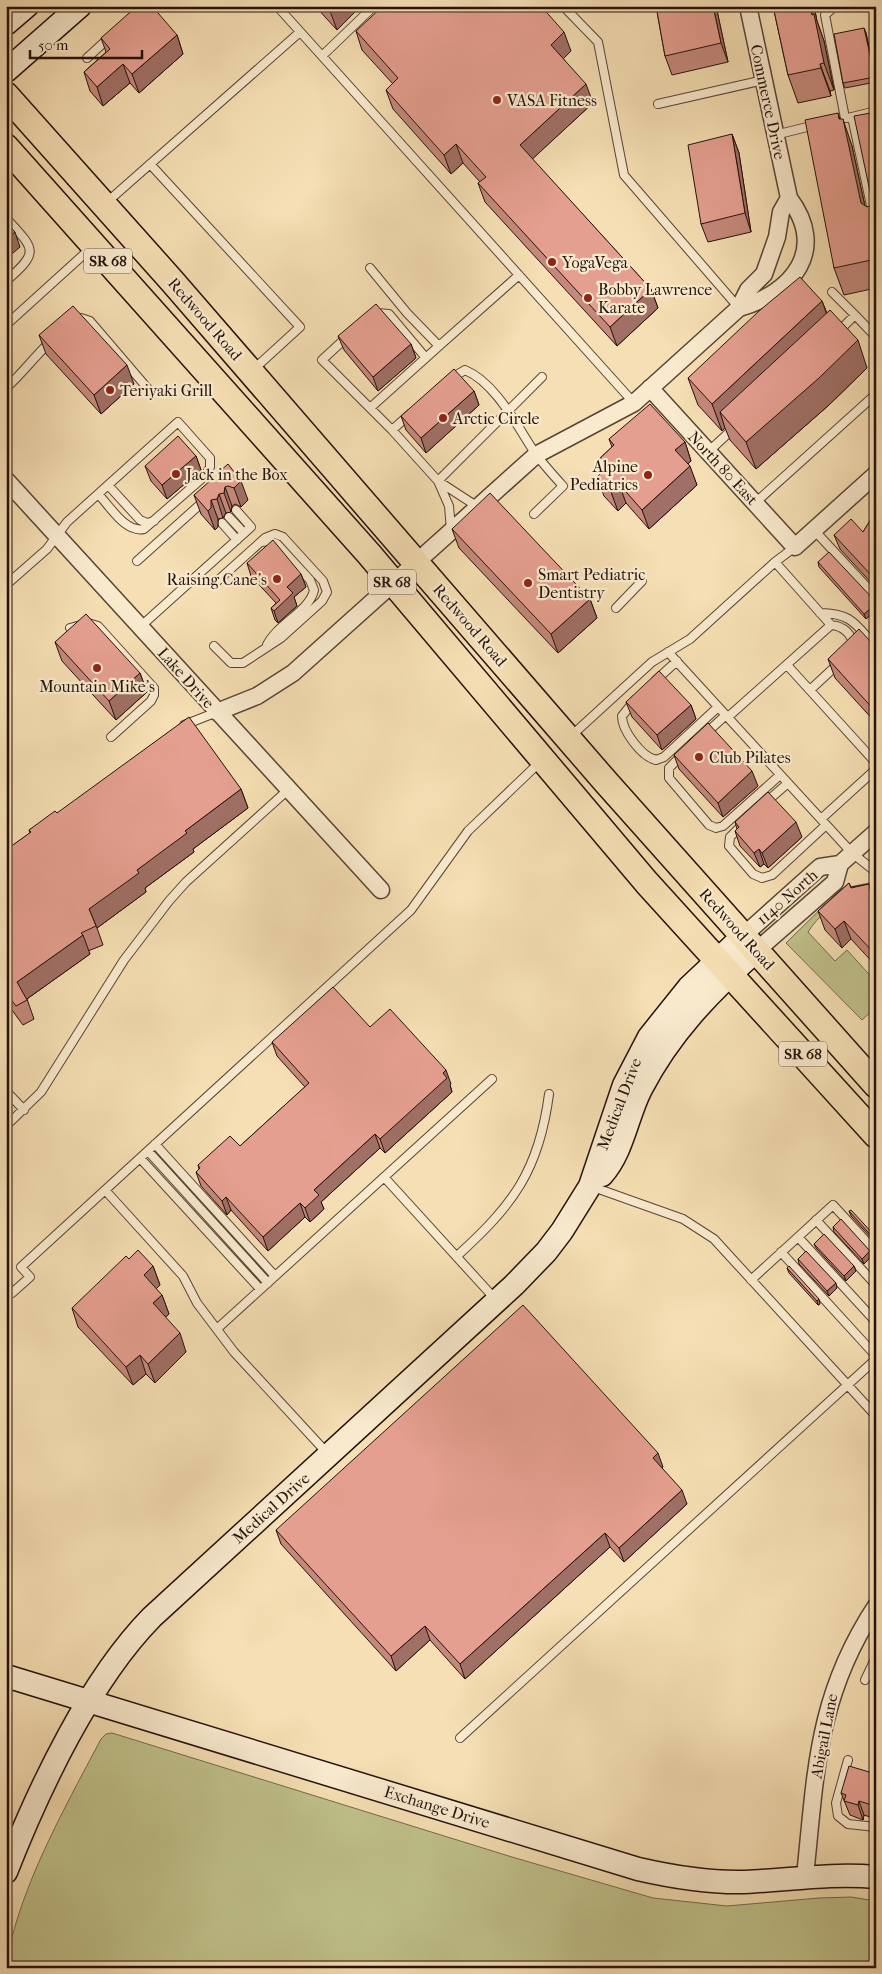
<svg xmlns="http://www.w3.org/2000/svg" width="882" height="1974" font-family="'IM FELL French Canon',serif">
	<style>
		.green { fill: #c0c18a; stroke: #72694a }
		.lines { fill: none; stroke-linecap: round; stroke-linejoin: round }
		.lane-casing { stroke: #584435; stroke-width: 10 }
		.street-casing { stroke: #584435; stroke-width: 19 }
		.secondary-casing { stroke: #24110b; stroke-width: 25 }
		.primary-casing { stroke: #24110b; stroke-width: 28 }
		.lane { stroke: #f9eace; stroke-width: 8 }
		.street { stroke: #f9eace; stroke-width: 16 }
		.secondary { stroke: #f9eace; stroke-width: 22 }
		.primary { stroke: #f6dfb4; stroke-width: 25 }
		.wall { fill: #c5897c; stroke: #24110b }
		.shaded-wall { fill: #a06f65; stroke: #24110b }
		.building { fill: #e59f90; stroke: #24110b }
		.poi-dot { fill: #8f2418; stroke: #f9eace; stroke-width: 2 }
		.labels { text-anchor: middle; dominant-baseline: central; stroke-width: 4.5; stroke-linejoin: round; paint-order: stroke }
		.shield { fill: #f9eace; stroke: #645246; stroke-width: 1 }
		.shield-label { font-size: 15px; font-weight: bold; fill: #24110b }
		.poi-label { font-size: 16px; fill: #24110b; stroke: #f9eace; text-anchor: start }
		.street-label { font-size: 16px; fill: #24110b; stroke: #f9eace }
	</style>
	<rect width="100%" height="100%" fill="#f6dfb4"/>
	<filter id="stains"><feTurbulence type="fractalNoise" baseFrequency=".004" numOctaves="4"/><feColorMatrix values="0 0 0 0 .2 0 0 0 0 .09 0 0 0 0 .02 0 0 0 .5 -.17"/></filter>
	<radialGradient id="worn" r=".72"><stop offset=".6" stop-color="#630" stop-opacity="0"/><stop offset="1" stop-color="#630" stop-opacity=".3"/></radialGradient>
	<path class="green" d="M 869,883 L 874,893 C 849,913 832,895 808,932 L 835,961 L 847,950 L 876,982 L 876,1007 L 862,1020 L 786,943 L 841,889 Z
		M 112,1733 L 512,1857 L 653,1898 L 727,1906 L 819,1898 L 851,1897 L 876,1901 L 876,1968 L 6,1968 C 6,1952 12,1938 16,1923 C 36,1858 70,1798 101,1739 L 106,1734 Z"/>
	<g class="lines">
		<g class="lane-casing">
			<path id="lane" d="M 277,6 L 634,403
				M 563,6 L 598,42 L 624,175 L 739,308
				M 835,6 L 825,15 L 845,118
				M 322,56 L 374,6
				M 87,58 L 111,36
				M 658,104 L 764,80
				M 852,117 L 876,229
				M 848,118 L 876,111
				M 775,135 L 815,125
				M 150,164 L 300,327 L 254,369
				M 106,203 L 300,32
				M 6,218 C 34,249 41,251 6,281
				M 370,268 L 407,313 L 439,346 L 519,275
				M 832,292 L 855,315
				M 377,313 L 389,314 L 426,358
				M 76,320 L 81,318 L 90,321 L 149,390
				M 6,325 L 92,247
				M 837,333 L 855,315 L 876,337
				M 348,336 L 322,360 L 370,408
				M 439,346 L 370,408 L 392,430 L 438,481 L 449,506 L 451,530
				M 450,379 L 465,370 C 496,383 517,426 535,453 C 543,464 553,475 563,486 L 534,514
				M 6,388 C 23,373 34,357 50,342
				M 392,430 L 410,414
				M 708,452 L 735,427
				M 438,481 L 542,377
				M 438,481 L 478,507
				M 108,485 L 140,520 L 147,523 L 154,521
				M 755,503 L 876,394
				M 229,517 L 244,533
				M 222,523 L 237,540
				M 814,530 L 876,597
				M 261,542 L 270,541 L 277,544 L 310,580 L 314,590 C 310,611 277,624 267,645
				M 137,561 L 205,500
				M 6,585 L 47,549 L 67,522 L 178,422 L 210,458 L 210,467 L 206,475 L 144,529 C 125,533 110,506 98,494
				M 616,608 L 642,581
				M 820,613 C 852,613 856,625 876,647
				M 831,625 C 843,626 853,634 853,647
				M 140,627 L 251,527 L 236,510
				M 70,628 L 88,623 L 98,626 L 154,688 L 154,695 L 151,701 L 111,737
				M 214,646 L 231,663 L 243,663 L 281,638 L 322,601 L 327,592 L 323,581 L 283,537 L 275,534 L 265,538 L 214,584
				M 668,652 L 852,853 L 876,872
				M 787,665 L 876,763
				M 656,680 L 677,661
				M 810,690 L 839,663
				M 635,700 L 622,716 C 622,731 642,757 656,760 L 664,757 L 718,707
				M 728,717 L 831,625 L 775,562
				M 184,725 L 217,712
				M 705,734 L 726,715
				M 570,737 L 652,662 L 690,639 L 775,562 L 795,547
				M 682,755 L 669,768 L 669,778 L 709,825 L 716,828 L 723,826 L 780,775
				M 765,803 L 788,783
				M 821,819 L 876,769
				M 744,823 L 730,837 L 729,846 L 753,874 L 762,878 L 772,875 L 826,825
				M 6,1091 L 24,1110
				M 6,1126 L 41,1092 L 124,960 L 169,901 L 186,882 L 289,789
				M 155,1144 L 275,1276
				M 148,1151 L 268,1283
				M 140,1158 L 260,1289
				M 384,1177 L 496,1300
				M 593,1187 L 683,1219 L 714,1239 L 876,1416
				M 105,1190 L 183,1276 L 197,1303 L 234,1352 L 327,1453
				M 816,1220 L 876,1285
				M 798,1237 L 876,1322
				M 781,1252 L 876,1356
				M 457,1256 C 513,1205 539,1171 549,1094
				M 751,1280 L 833,1205 L 876,1252
				M 12,1293 L 30,1277 L 21,1267 L 411,910 L 468,831 L 541,761
				M 218,1328 L 492,1079
				M 865,1680 L 876,1657
				M 460,1738 L 876,1359
				M 848,1760 L 836,1803 L 838,1816 L 848,1824 L 876,1827"/>
		</g>
		<g class="street-casing">
			<path id="street" d="M 739,308 C 793,293 828,250 789,198 L 748,6
				M 650,388 L 795,547 L 876,474
				M 6,480 L 381,890
				M 217,712 L 257,696 L 293,673 L 536,455 L 634,403 L 739,308 L 748,290 L 764,274 L 777,237 L 781,212 L 789,198
				M 742,937 L 820,867 L 840,864
				M 756,951 L 835,882 L 840,864 L 876,832
				M 805,1876 C 816,1773 816,1697 876,1606"/>
		</g>
		<g class="secondary-casing">
			<path id="secondary" d="M 6,24 L 27,6
				M 6,71 L 80,6
				M 602,1175 C 623,1152 627,1116 641,1089 C 670,1033 710,992 756,951
				M 6,1676 L 638,1869 C 673,1877 709,1883 745,1882 C 789,1880 831,1873 876,1877
				M 6,1872 C 39,1788 90,1680 152,1617 L 514,1285 L 546,1252 L 562,1231 L 590,1186 L 624,1085 L 649,1037 L 689,987 L 742,937"/>
		</g>
		<g class="primary-casing">
			<path id="primary" d="M 6,95 L 172,281 L 605,781 L 876,1085
				M 6,147 L 369,554 L 647,883 L 876,1135"/>
		</g>
		<use href="#lane" class="lane"/>
		<use href="#street" class="street"/>
		<use href="#secondary" class="secondary"/>
		<use href="#primary" class="primary"/>
	</g>
	<path class="wall" d="M 315,6 L 361,6 L 337,30 Z
		M 656,6 L 716,6 L 728,62 L 672,75 L 665,56 Z
		M 773,6 L 814,6 L 817,21 L 824,41 L 834,90 L 830,91 L 831,96 L 798,103 L 788,75 Z
		M 864,28 L 866,33 L 876,79 L 876,82 L 845,88 L 843,83 Z
		M 356,31 L 571,51 L 563,58 L 593,103 L 532,159 L 651,289 L 658,308 L 617,346 L 485,202 L 478,183 L 480,182 L 463,163 L 451,174 L 393,109 L 386,90 L 393,84 L 362,50 Z
		M 177,35 L 183,54 L 139,93 L 130,83 L 103,106 L 90,91 L 84,72 L 106,52 L 101,38 Z
		M 876,112 L 876,288 L 844,295 L 834,268 L 840,119 L 852,146 L 865,206 L 867,207 L 870,206 L 872,201 Z
		M 732,134 L 739,153 L 751,232 L 708,242 L 701,224 Z
		M 822,301 L 827,313 L 867,368 L 829,405 L 756,469 L 730,440 L 725,428 L 722,431 L 698,405 L 688,378 Z
		M 39,335 L 134,384 L 101,414 L 46,354 Z
		M 338,336 L 411,344 L 416,358 L 378,391 L 344,350 Z
		M 474,391 L 479,405 L 426,453 L 406,430 L 401,416 Z
		M 609,439 L 685,442 L 691,461 L 688,464 L 697,485 L 649,529 L 626,503 L 618,511 L 604,496 L 597,477 L 600,474 L 596,462 L 612,447 Z
		M 196,456 L 201,470 L 167,499 L 151,481 L 145,466 Z
		M 219,472 L 248,500 L 241,507 L 235,504 L 232,506 L 231,512 L 226,513 L 223,518 L 218,519 L 218,527 L 215,530 L 201,514 L 194,495 L 219,480 Z
		M 876,511 L 876,588 L 840,549 L 834,535 L 863,532 Z
		M 452,529 L 590,599 L 597,618 L 558,653 L 459,548 Z
		M 818,562 L 876,602 L 876,610 L 866,619 L 819,567 Z
		M 247,563 L 301,574 L 306,587 L 294,597 L 297,606 L 278,623 L 275,620 L 271,608 L 276,603 L 251,576 Z
		M 55,642 L 140,673 L 147,692 L 116,720 L 62,661 Z
		M 871,642 L 876,642 L 876,723 L 835,678 L 828,659 Z
		M 626,702 L 691,705 L 696,719 L 662,750 L 632,717 Z
		M 674,755 L 758,786 L 723,817 L 679,769 Z
		M 241,789 L 248,808 L 193,849 L 194,852 L 145,888 L 146,892 L 97,928 L 103,945 L 88,951 L 90,954 L 27,999 L 34,1019 L 23,1025 L 6,1002 L 6,850 L 30,833 L 29,830 L 57,813 Z
		M 735,822 L 802,837 L 768,868 L 764,864 L 760,867 L 740,846 L 735,831 L 737,829 Z
		M 849,883 L 851,887 L 869,884 L 874,898 L 876,896 L 876,966 L 851,939 L 842,948 L 825,930 L 818,911 Z
		M 370,1027 L 451,1084 L 450,1085 L 452,1092 L 385,1153 L 380,1148 L 321,1202 L 324,1209 L 310,1222 L 305,1217 L 268,1251 L 231,1210 L 227,1215 L 201,1186 L 196,1172 L 199,1169 L 198,1165 L 240,1146 L 305,1087 L 277,1056 L 272,1042 Z
		M 849,1211 L 876,1237 L 876,1243 L 851,1216 Z
		M 833,1227 L 872,1256 L 864,1264 L 834,1232 Z
		M 814,1244 L 854,1266 L 856,1271 L 846,1281 L 816,1248 Z
		M 129,1259 L 153,1266 L 160,1285 L 156,1289 L 162,1295 L 169,1314 L 165,1317 L 186,1352 L 155,1383 L 146,1374 L 133,1385 L 78,1327 L 72,1308 Z
		M 798,1259 L 837,1288 L 829,1296 L 799,1264 Z
		M 787,1268 L 820,1304 L 818,1305 L 789,1273 Z
		M 663,1467 L 662,1468 L 687,1504 L 624,1562 L 610,1547 L 465,1679 L 430,1640 L 396,1671 L 281,1544 L 276,1530 Z
		M 876,1774 L 876,1819 L 864,1815 L 863,1820 L 850,1815 L 841,1793 Z"/>
	<path class="shaded-wall" d="M 334,6 L 361,6 L 337,30 L 330,11 Z
		M 713,6 L 716,6 L 728,62 L 721,43 Z
		M 810,6 L 814,6 L 817,21 L 824,41 L 834,90 L 824,63 Z
		M 864,28 L 866,33 L 876,80 L 875,77 Z
		M 564,32 L 571,51 L 558,64 L 551,45 Z
		M 177,35 L 183,54 L 139,93 L 132,74 Z
		M 123,64 L 130,83 L 103,106 L 97,87 Z
		M 820,64 L 830,91 L 831,96 L 821,68 Z
		M 586,84 L 593,103 L 527,164 L 520,145 Z
		M 838,113 L 846,136 L 843,119 L 852,146 L 870,230 L 861,203 Z
		M 732,134 L 739,153 L 751,232 L 745,213 Z
		M 456,144 L 463,163 L 451,174 L 444,155 Z
		M 15,232 L 20,247 L 6,259 L 6,240 Z
		M 651,289 L 658,308 L 617,346 L 610,327 Z
		M 822,301 L 832,329 L 720,412 L 725,428 L 722,431 L 712,404 Z
		M 858,340 L 867,368 L 829,405 L 756,469 L 746,442 Z
		M 411,344 L 416,358 L 378,391 L 373,377 Z
		M 127,365 L 134,384 L 101,414 L 94,395 Z
		M 474,391 L 479,405 L 426,453 L 421,438 Z
		M 685,442 L 691,461 L 682,469 L 675,450 Z
		M 196,456 L 201,470 L 167,499 L 162,485 Z
		M 690,466 L 697,485 L 649,529 L 642,510 Z
		M 241,481 L 248,500 L 241,507 L 234,488 Z
		M 619,484 L 626,503 L 618,511 L 611,492 Z
		M 225,487 L 232,506 L 231,512 L 224,493 Z
		M 219,494 L 226,513 L 223,518 L 217,499 Z
		M 211,500 L 218,519 L 218,527 L 215,530 L 208,511 Z
		M 876,573 L 876,585 L 872,576 Z
		M 301,574 L 306,587 L 294,597 L 297,606 L 278,623 L 274,611 L 287,587 Z
		M 590,599 L 597,618 L 558,653 L 551,634 Z
		M 876,604 L 876,610 L 866,619 L 864,614 Z
		M 140,673 L 147,692 L 116,720 L 109,701 Z
		M 691,705 L 696,719 L 662,750 L 657,735 Z
		M 752,771 L 758,786 L 723,817 L 718,803 Z
		M 241,789 L 248,808 L 193,849 L 194,852 L 145,888 L 146,892 L 97,928 L 89,909 L 185,831 Z
		M 796,822 L 802,837 L 768,868 L 762,853 Z
		M 759,849 L 764,864 L 760,867 L 754,853 Z
		M 844,921 L 851,939 L 842,948 L 835,929 Z
		M 83,935 L 90,954 L 24,1001 L 17,982 Z
		M 446,1070 L 451,1084 L 450,1085 L 452,1092 L 385,1153 L 380,1139 Z
		M 375,1134 L 380,1148 L 321,1202 L 324,1209 L 310,1222 L 305,1208 L 314,1190 Z
		M 226,1197 L 231,1210 L 227,1215 L 222,1201 Z
		M 300,1203 L 305,1217 L 268,1251 L 263,1237 Z
		M 870,1251 L 872,1256 L 864,1264 L 862,1259 Z
		M 153,1266 L 160,1285 L 151,1294 L 144,1275 Z
		M 854,1266 L 856,1271 L 846,1281 L 844,1276 Z
		M 836,1283 L 837,1288 L 829,1296 L 827,1291 Z
		M 162,1295 L 169,1314 L 160,1322 L 153,1303 Z
		M 819,1299 L 820,1304 L 818,1305 L 817,1301 Z
		M 180,1333 L 186,1352 L 155,1383 L 148,1364 Z
		M 140,1355 L 146,1374 L 133,1385 L 126,1367 Z
		M 658,1453 L 663,1467 L 658,1472 L 653,1458 Z
		M 682,1490 L 687,1504 L 624,1562 L 619,1548 Z
		M 605,1533 L 610,1547 L 465,1679 L 460,1664 Z
		M 425,1626 L 430,1640 L 396,1671 L 391,1656 Z
		M 859,1801 L 864,1815 L 863,1820 L 858,1805 Z"/>
	<path class="building" d="M 137,6 L 152,6 L 177,35 L 132,74 L 123,64 L 97,87 L 84,72 L 110,49 L 101,38 Z
		M 326,6 L 334,6 L 330,11 Z
		M 383,6 L 541,6 L 564,32 L 551,45 L 586,84 L 520,145 L 651,289 L 610,327 L 478,183 L 486,177 L 456,144 L 444,155 L 386,90 L 398,78 L 356,31 Z
		M 656,6 L 713,6 L 721,43 L 665,56 Z
		M 773,6 L 810,6 L 812,15 L 814,14 L 824,63 L 820,64 L 821,68 L 788,75 Z
		M 864,28 L 875,77 L 843,83 L 834,34 Z
		M 876,112 L 876,259 L 834,268 L 805,120 L 838,113 L 839,119 L 843,119 L 861,203 L 867,207 L 870,206 L 872,201 L 854,116 Z
		M 732,134 L 745,213 L 701,224 L 688,145 Z
		M 6,222 L 15,232 L 6,240 Z
		M 800,277 L 822,301 L 712,404 L 688,378 L 759,311 Z
		M 376,304 L 411,344 L 373,377 L 338,336 Z
		M 73,306 L 127,365 L 94,395 L 39,335 Z
		M 830,310 L 858,340 L 819,378 L 746,442 L 720,412 Z
		M 454,369 L 474,391 L 421,438 L 401,416 Z
		M 650,404 L 685,442 L 675,450 L 690,466 L 642,510 L 619,484 L 611,492 L 597,477 L 604,470 L 596,462 L 614,445 L 609,439 Z
		M 178,436 L 196,456 L 162,485 L 145,466 Z
		M 228,464 L 241,481 L 234,488 L 228,486 L 225,487 L 224,493 L 219,494 L 217,499 L 211,500 L 211,508 L 208,511 L 194,495 L 211,480 L 219,480 L 219,472 Z
		M 490,493 L 590,599 L 551,634 L 452,529 Z
		M 876,511 L 876,573 L 872,576 L 834,535 L 851,519 L 863,532 Z
		M 273,540 L 301,574 L 287,587 L 293,593 L 274,611 L 271,608 L 280,600 L 247,563 Z
		M 829,552 L 876,602 L 876,604 L 864,614 L 818,562 Z
		M 86,614 L 140,673 L 109,701 L 55,642 Z
		M 859,629 L 871,642 L 874,640 L 876,642 L 876,712 L 828,659 Z
		M 659,671 L 691,705 L 657,735 L 626,702 Z
		M 189,717 L 241,789 L 185,831 L 187,833 L 137,870 L 139,873 L 89,909 L 96,926 L 81,933 L 83,935 L 17,982 L 27,1000 L 16,1006 L 6,993 L 6,850 L 31,832 L 29,830 L 55,811 L 57,813 Z
		M 708,723 L 752,771 L 718,803 L 674,755 Z
		M 768,792 L 796,822 L 762,853 L 759,849 L 754,853 L 735,831 L 739,827 L 735,822 Z
		M 849,883 L 851,888 L 869,884 L 872,899 L 876,896 L 876,955 L 844,921 L 835,929 L 818,911 Z
		M 333,987 L 370,1027 L 390,1009 L 446,1070 L 443,1073 L 447,1078 L 380,1139 L 375,1134 L 314,1190 L 319,1195 L 305,1208 L 300,1203 L 263,1237 L 226,1197 L 222,1201 L 196,1172 L 200,1168 L 198,1165 L 230,1136 L 240,1146 L 309,1083 L 272,1042 Z
		M 851,1210 L 876,1237 L 876,1241 L 849,1211 Z
		M 841,1219 L 870,1251 L 862,1259 L 833,1227 Z
		M 824,1234 L 854,1266 L 844,1276 L 814,1244 Z
		M 138,1250 L 153,1266 L 144,1275 L 162,1295 L 153,1303 L 180,1333 L 148,1364 L 140,1355 L 126,1367 L 72,1308 L 126,1256 L 129,1259 Z
		M 806,1251 L 836,1283 L 827,1291 L 798,1259 Z
		M 789,1266 L 819,1299 L 817,1301 L 787,1268 Z
		M 523,1305 L 658,1453 L 653,1458 L 682,1490 L 619,1548 L 605,1533 L 460,1664 L 425,1626 L 391,1656 L 276,1530 Z
		M 849,1766 L 876,1774 L 876,1802 L 875,1806 L 859,1801 L 858,1805 L 844,1801 L 846,1795 L 841,1793 Z"/>
	<g class="poi-dot">
		<circle cx="497" cy="100" r="5"/>
		<circle cx="552" cy="262" r="5"/>
		<circle cx="588" cy="298" r="5"/>
		<circle cx="110" cy="390" r="5"/>
		<circle cx="443" cy="418" r="5"/>
		<circle cx="176" cy="474" r="5"/>
		<circle cx="648" cy="475" r="5"/>
		<circle cx="277" cy="579" r="5"/>
		<circle cx="528" cy="583" r="5"/>
		<circle cx="97" cy="668" r="5"/>
		<circle cx="699" cy="757" r="5"/>
	</g>
	<g class="labels">
		<g class="shield">
			<rect x="84" y="248.5" width="48" height="25" rx="4"/>
			<rect x="368" y="569.5" width="48" height="25" rx="4"/>
			<rect x="779" y="1041.5" width="48" height="25" rx="4"/>
		</g>
		<g class="shield-label">
			<text x="108" y="261">SR 68</text>
			<text x="392" y="582">SR 68</text>
			<text x="803" y="1054">SR 68</text>
		</g>
		<g class="poi-label">
			<text x="507" y="100">VASA Fitness</text>
			<text x="562" y="262">YogaVega</text>
			<text x="598" y="289">Bobby Lawrence<tspan x="598" dy="18">Karate</tspan></text>
			<text x="120" y="390">Teriyaki Grill</text>
			<text x="453" y="418">Arctic Circle</text>
			<text x="638" y="466" text-anchor="end">Alpine<tspan x="638" dy="18">Pediatrics</tspan></text>
			<text x="186" y="474">Jack in the Box</text>
			<text x="538" y="574">Smart Pediatric<tspan x="538" dy="18">Dentistry</tspan></text>
			<text x="267" y="579" text-anchor="end">Raising Cane's</text>
			<text x="97" y="686" text-anchor="middle">Mountain Mike's</text>
			<text x="709" y="757">Club Pilates</text>
		</g>
		<g class="street-label">
			<text transform="translate(768 102) rotate(78)">Commerce Drive</text>
			<text transform="translate(205 319) rotate(49)">Redwood Road</text>
			<text transform="translate(723 468) rotate(47)">North 80 East</text>
			<text transform="translate(470 625) rotate(49)">Redwood Road</text>
			<text transform="translate(186 678) rotate(48)">Lake Drive</text>
			<text transform="translate(787 897) rotate(-41)">1140 North</text>
			<text transform="translate(737 929) rotate(48)">Redwood Road</text>
			<text transform="translate(619 1104) rotate(-69)">Medical Drive</text>
			<text transform="translate(271 1508) rotate(-42)">Medical Drive</text>
			<text transform="translate(824 1736) rotate(-79)">Abigail Lane</text>
			<text transform="translate(437 1807) rotate(17)">Exchange Drive</text>
		</g>
	</g>
	<rect width="882" height="1974" fill="none" stroke="#f6dfb4" stroke-width="25"/>
	<rect x="8" y="8" width="867" height="1959" fill="none" stroke="#24110b" stroke-width="2.5"/>
	<rect x="12" y="12" width="857" height="1949" fill="none" stroke="#24110b"/>
	<path d="M30 50v8h112v-8" fill="none" stroke="#24110b" stroke-width="2.5"/>
	<text x="38" y="50" font-size="15" fill="#24110b" stroke="#f9eace" stroke-width="4" paint-order="stroke">50 m</text>
	<rect width="100%" height="100%" filter="url(#stains)"/>
	<rect width="100%" height="100%" fill="url(#worn)"/>
</svg>
